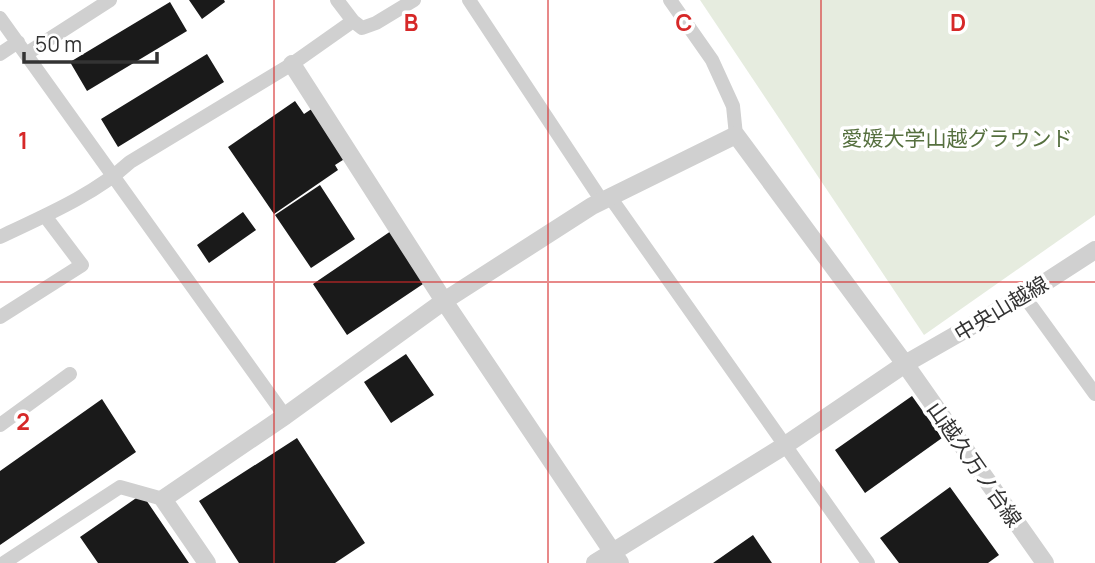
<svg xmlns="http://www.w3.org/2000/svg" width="1095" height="563" font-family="Manrope,'Noto Sans JP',sans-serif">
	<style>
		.green { fill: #e6ecdf }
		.building { fill: #1a1a1a }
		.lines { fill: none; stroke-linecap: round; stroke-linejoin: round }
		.minor { stroke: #d0d0d0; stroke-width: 14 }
		.tertiary { stroke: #d0d0d0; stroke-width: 18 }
		.grid { fill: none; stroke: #d62828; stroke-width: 2; stroke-opacity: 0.55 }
		.labels { text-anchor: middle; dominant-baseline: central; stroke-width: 7; stroke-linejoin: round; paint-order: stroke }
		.park-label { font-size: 21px; fill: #56703f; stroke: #fff }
		.street-label { font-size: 21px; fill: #333; stroke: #fff }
		.grid-label { font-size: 23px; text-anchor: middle; font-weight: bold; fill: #d62828; stroke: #fff; stroke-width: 7; stroke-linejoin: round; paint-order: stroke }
	</style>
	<rect width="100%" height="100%" fill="#fff"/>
	<path class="green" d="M 700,0 L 1095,0 L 1095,215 L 924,335 Z"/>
	<path class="building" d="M 189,0 L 224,0 L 225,2 L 202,19 Z
		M 170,2 L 187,31 L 87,91 L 70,62 Z
		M 207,54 L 224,82 L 118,147 L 101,119 Z
		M 295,101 L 304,114 L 313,108 L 346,158 L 335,165 L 338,170 L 274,214 L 228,147 Z
		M 320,185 L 355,239 L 311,268 L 275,215 Z
		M 243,212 L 256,230 L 209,263 L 197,245 Z
		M 391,231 L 426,282 L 347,335 L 313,284 Z
		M 406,354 L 434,395 L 391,423 L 364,382 Z
		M 912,396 L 942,438 L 865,493 L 835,450 Z
		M 102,399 L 136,452 L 0,545 L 0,471 Z
		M 297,438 L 365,543 L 335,563 L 239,563 L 199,501 Z
		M 950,487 L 999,555 L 988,563 L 899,563 L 880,538 Z
		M 142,494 L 189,563 L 98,563 L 80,537 Z
		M 753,535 L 772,563 L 713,563 Z"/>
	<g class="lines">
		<path class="minor" d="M 469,0 L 602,201
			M 670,0 L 712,60 L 733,106 L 736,135
			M 0,18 L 285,416
			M 353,21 L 362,28 L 376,23 L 414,0
			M 0,54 L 18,42
			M 26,54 L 110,0
			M 610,197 L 868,563
			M 0,237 C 44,216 94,195 130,162 L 292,64 L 353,21 L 337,0
			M 1024,296 L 1095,394
			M 0,317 L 82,265 L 45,216
			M 0,425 L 70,374
			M 5,562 L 120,487 L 163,499"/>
		<path class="tertiary" d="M 292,64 L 444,301 L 620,563
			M 207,563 L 163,499 L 285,416 L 444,301 L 592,206 L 736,135 L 905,364 L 1045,563
			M 595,563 L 784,446 L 905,364 L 1024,296 L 1095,250"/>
	</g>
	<path class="grid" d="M 274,0 L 274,563M 548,0 L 548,563M 821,0 L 821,563M 0,282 L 1095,282"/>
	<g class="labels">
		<g class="park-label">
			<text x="957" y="138">愛媛大学山越グラウンド</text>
		</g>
		<g class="street-label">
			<text transform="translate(1001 308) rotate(-31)">中央山越線</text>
			<text transform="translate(975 464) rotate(55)">山越久万ノ台線</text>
		</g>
	</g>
	<g class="grid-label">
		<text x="411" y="31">B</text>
		<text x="684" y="31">C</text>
		<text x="958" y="31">D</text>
		<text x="23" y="149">1</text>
		<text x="23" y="430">2</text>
	</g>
	<path d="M24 52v10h133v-10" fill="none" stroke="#333333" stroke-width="3.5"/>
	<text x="35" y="52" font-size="21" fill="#333333" stroke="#ffffff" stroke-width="5" paint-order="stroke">50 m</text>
</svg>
